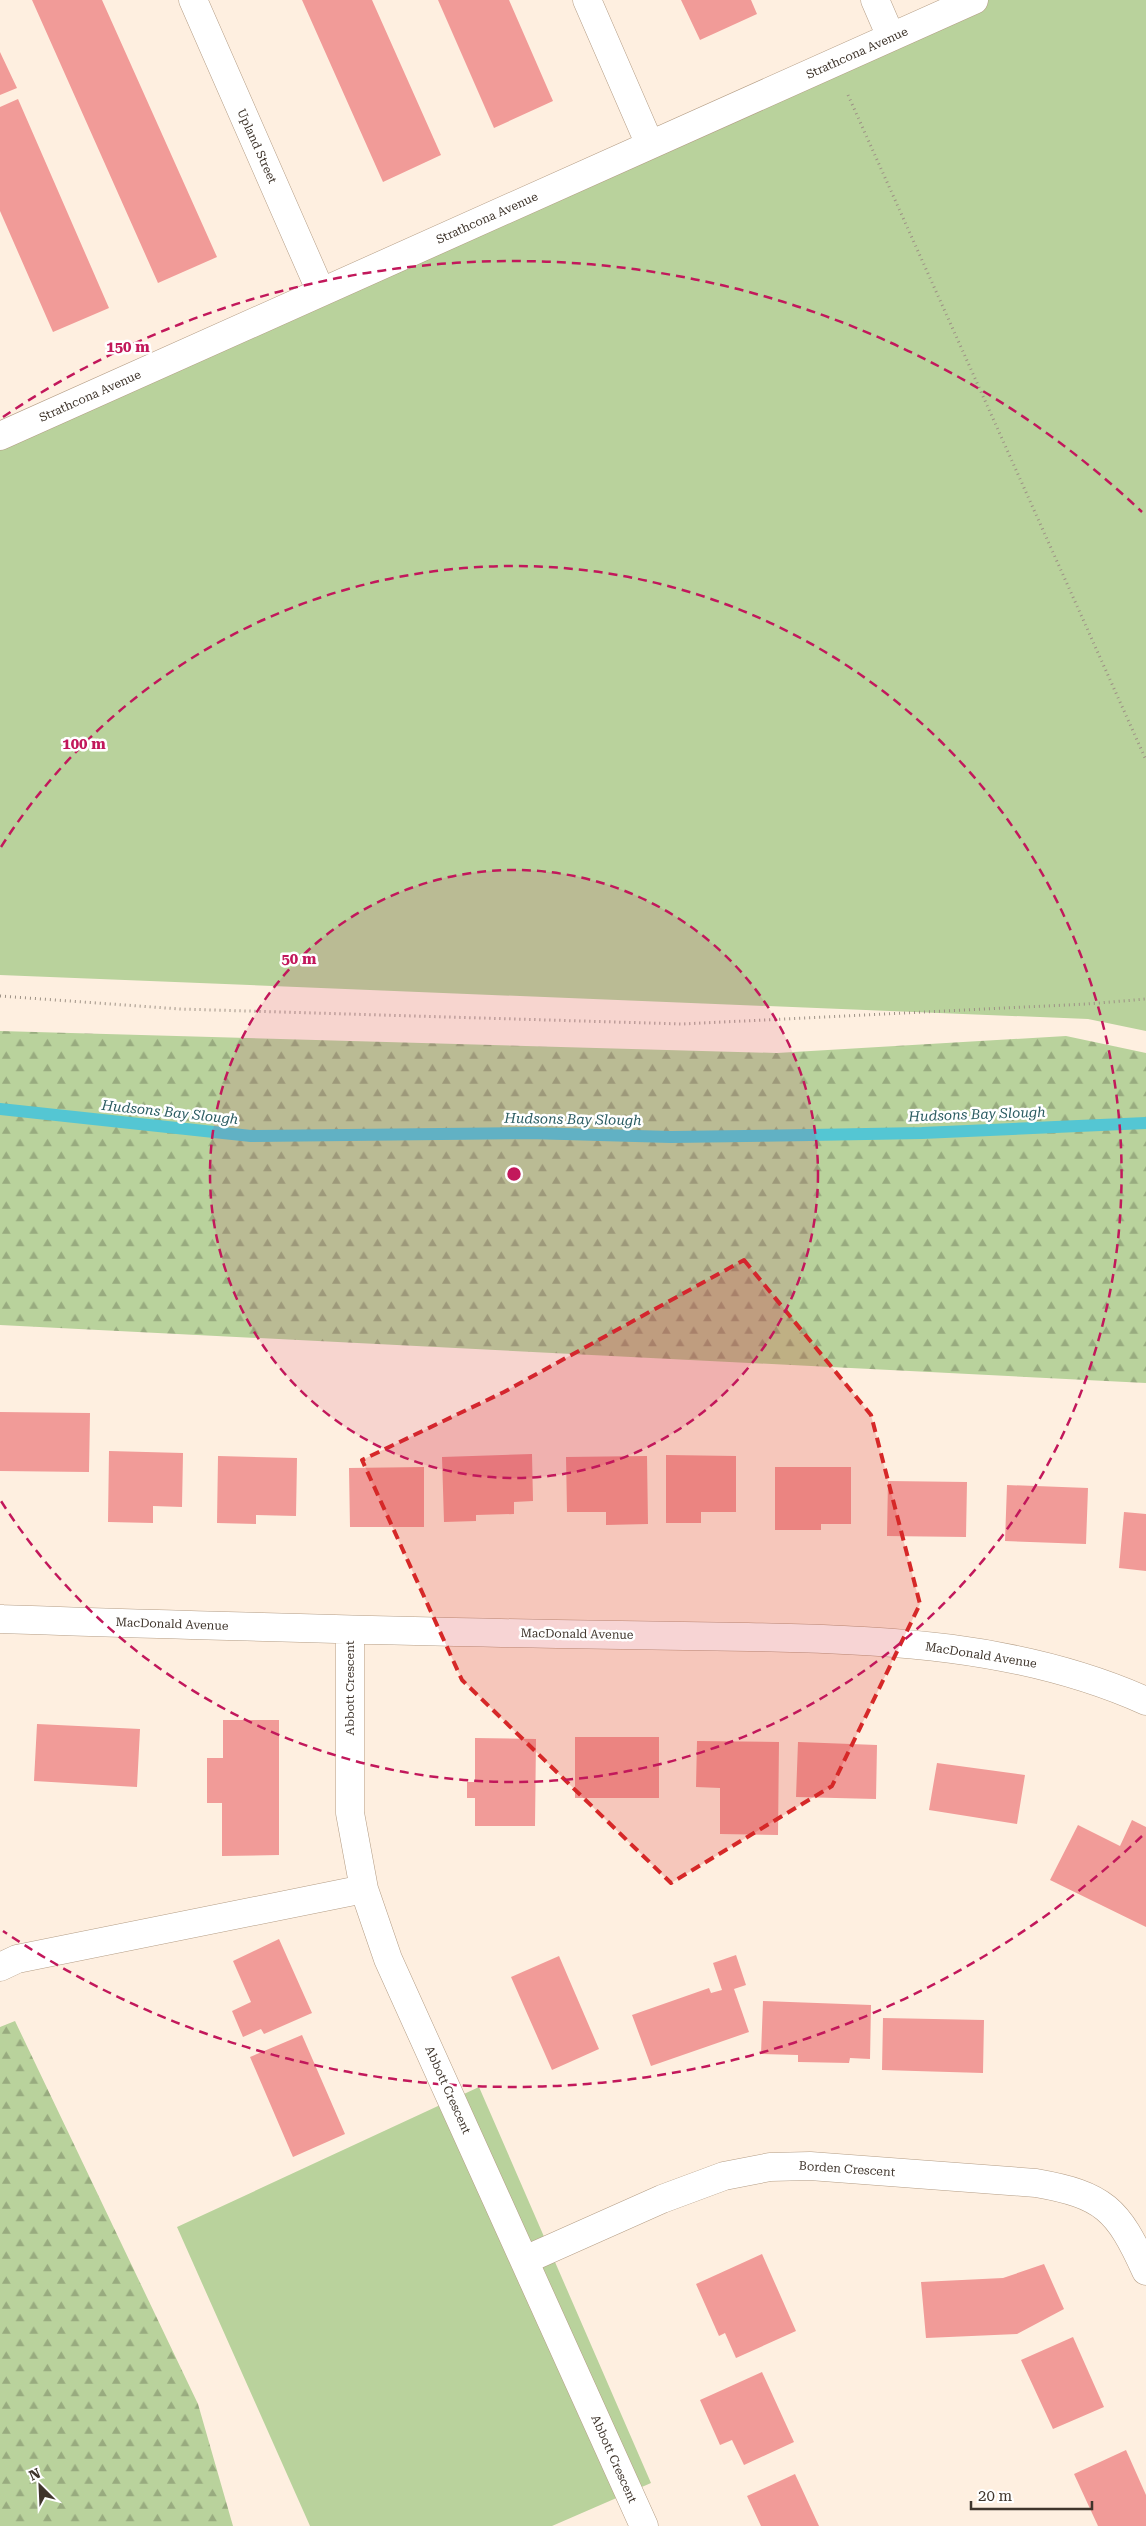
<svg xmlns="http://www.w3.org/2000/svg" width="1146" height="2526" font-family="'Roboto Serif',serif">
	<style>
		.forest { fill: url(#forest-firs) }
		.park { fill: #b9d29c }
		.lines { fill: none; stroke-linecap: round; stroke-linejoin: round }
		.stream { stroke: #54c6d3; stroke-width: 12 }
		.building { fill: #f19b98 }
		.minor-casing { stroke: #b49d85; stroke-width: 29 }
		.path { stroke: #9d9185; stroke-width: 3; stroke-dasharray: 1 4; stroke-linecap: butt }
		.minor { stroke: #fff; stroke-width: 28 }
		.marked { fill: #d62828; fill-opacity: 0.2; stroke: #d62828; stroke-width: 4; stroke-dasharray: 10 6; stroke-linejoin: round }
		.ring { fill: none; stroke: #c2185b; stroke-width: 2.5; stroke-dasharray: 9 6 }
		.labels { text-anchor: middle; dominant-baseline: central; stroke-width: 5; stroke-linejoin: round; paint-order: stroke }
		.street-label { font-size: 12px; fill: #3f352c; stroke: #fff }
		.water-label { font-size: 14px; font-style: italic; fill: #2b5c62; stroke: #fff }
		.centre { fill: #c2185b; stroke: #fff; stroke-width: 2.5 }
		.ring-label { font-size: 15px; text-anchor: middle; font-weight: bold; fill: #c2185b; stroke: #fff; stroke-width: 5; stroke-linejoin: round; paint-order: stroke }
	</style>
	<defs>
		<pattern id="forest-firs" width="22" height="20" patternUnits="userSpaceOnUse" patternTransform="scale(1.25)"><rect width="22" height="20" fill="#b9d29c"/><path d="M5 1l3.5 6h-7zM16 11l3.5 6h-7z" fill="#98ab7f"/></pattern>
	</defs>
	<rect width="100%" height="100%" fill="#feefe0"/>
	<path class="forest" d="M 0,1031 L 777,1053 L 1066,1036 L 1146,1053 L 1146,1383 L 0,1325 Z
		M 15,2021 L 198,2404 L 233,2526 L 0,2526 L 0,2027 Z"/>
	<path class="park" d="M 962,0 L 1146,0 L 1146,1031 L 1088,1019 L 0,975 L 0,436 Z
		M 479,2087 L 651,2483 L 552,2526 L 310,2526 L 177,2227 Z"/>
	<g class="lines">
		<path class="stream" d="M 0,1109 L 251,1136 L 529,1133 L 671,1137 L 810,1135 L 922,1133 L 1146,1123"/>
	</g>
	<path class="building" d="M 32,0 L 102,0 L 217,257 L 158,283 Z
		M 302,0 L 372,0 L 441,155 L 383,182 Z
		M 438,0 L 509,0 L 553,101 L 494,128 Z
		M 681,0 L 751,0 L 757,14 L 700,40 Z
		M 0,52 L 17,88 L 0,95 Z
		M 18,99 L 109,308 L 53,332 L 0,211 L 0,107 Z
		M 0,1412 L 90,1413 L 89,1472 L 0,1471 Z
		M 109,1451 L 183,1453 L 182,1507 L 153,1506 L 153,1523 L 108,1522 Z
		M 532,1454 L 533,1501 L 514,1502 L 514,1514 L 476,1515 L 476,1521 L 444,1522 L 442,1457 Z
		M 666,1455 L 736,1456 L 736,1512 L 701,1512 L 701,1523 L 666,1523 Z
		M 218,1456 L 297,1458 L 296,1516 L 256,1515 L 256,1524 L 217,1523 Z
		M 647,1456 L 648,1524 L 606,1525 L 606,1512 L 567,1512 L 566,1457 Z
		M 424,1467 L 424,1527 L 350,1527 L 349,1468 Z
		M 775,1467 L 851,1467 L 851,1524 L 821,1524 L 821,1530 L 775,1530 Z
		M 888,1481 L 967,1482 L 966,1537 L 887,1536 Z
		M 1007,1485 L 1088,1488 L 1086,1544 L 1005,1541 Z
		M 1124,1512 L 1146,1514 L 1146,1571 L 1119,1568 Z
		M 223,1720 L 279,1720 L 279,1855 L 222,1856 L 222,1803 L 207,1803 L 207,1758 L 223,1758 Z
		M 37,1724 L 140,1729 L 137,1787 L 34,1781 Z
		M 575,1737 L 659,1737 L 659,1798 L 575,1798 Z
		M 475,1738 L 536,1739 L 535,1826 L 475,1826 L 475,1798 L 467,1798 L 467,1782 L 475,1782 Z
		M 697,1741 L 779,1742 L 778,1835 L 720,1834 L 720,1788 L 696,1787 Z
		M 798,1742 L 877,1745 L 876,1799 L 796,1797 Z
		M 937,1763 L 1025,1775 L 1017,1824 L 929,1810 Z
		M 1132,1820 L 1146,1827 L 1146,1927 L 1050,1880 L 1078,1825 L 1120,1846 Z
		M 279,1939 L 312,2013 L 264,2034 L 261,2029 L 243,2037 L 232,2011 L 251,2002 L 233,1961 Z
		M 736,1955 L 746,1985 L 734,1989 L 749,2032 L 651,2066 L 632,2015 L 709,1988 L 711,1993 L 722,1990 L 713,1963 Z
		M 559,1956 L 599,2049 L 552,2070 L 511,1977 Z
		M 763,2001 L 871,2005 L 870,2059 L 850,2058 L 849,2063 L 798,2062 L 798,2055 L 761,2054 Z
		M 883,2018 L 984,2020 L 983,2073 L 882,2070 Z
		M 302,2035 L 345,2134 L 293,2157 L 250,2057 Z
		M 762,2254 L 796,2331 L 736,2358 L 725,2333 L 719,2336 L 696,2284 Z
		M 1044,2264 L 1064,2309 L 1017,2334 L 926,2338 L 921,2282 L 1003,2278 Z
		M 1073,2337 L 1104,2407 L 1053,2429 L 1021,2360 Z
		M 762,2372 L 794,2442 L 744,2465 L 732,2440 L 720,2445 L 700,2400 Z
		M 1126,2450 L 1146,2495 L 1146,2526 L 1098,2526 L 1074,2474 Z
		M 795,2474 L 819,2526 L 761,2526 L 747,2496 Z"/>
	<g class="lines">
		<g class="minor-casing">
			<path id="minor" d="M 193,0 L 321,292
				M 587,0 L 650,145
				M 875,0 L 891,37
				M 0,436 L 974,0
				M 0,1619 C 186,1625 371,1631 557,1634 C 621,1635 684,1636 748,1637 C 883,1639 1021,1645 1146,1701
				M 350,1630 L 350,1813 L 364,1889 L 388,1959 L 644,2526
				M 0,1967 L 17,1959 L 364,1889
				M 525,2260 L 662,2199 L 724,2176 L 770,2167 L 810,2166 L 1036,2183 C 1104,2195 1118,2209 1146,2271"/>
		</g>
		<path class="path" d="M 848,95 L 1146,760
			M 0,996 L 180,1009 L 682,1024 L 1087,1004 L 1146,999"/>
		<use href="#minor" class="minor"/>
	</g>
	<path class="marked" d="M 744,1260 L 871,1415 L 920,1604 L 832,1786 L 671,1883 L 462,1680 L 362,1460 L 504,1392 Z"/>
	<circle cx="514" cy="1174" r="304" fill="#c2185b" fill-opacity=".12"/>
	<g class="ring">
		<circle cx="514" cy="1174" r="304"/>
		<path d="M1 847A608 608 0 1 1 1 1501"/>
		<path d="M1142 1836A913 913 0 0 1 3 1931M3 417A913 913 0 0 1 1142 512"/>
	</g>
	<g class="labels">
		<g class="street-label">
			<text transform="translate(857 53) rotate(-24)">Strathcona Avenue</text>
			<text transform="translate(257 146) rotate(66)">Upland Street</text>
			<text transform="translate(487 218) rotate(-24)">Strathcona Avenue</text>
			<text transform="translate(90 396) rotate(-24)">Strathcona Avenue</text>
			<text transform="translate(172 1624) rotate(2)">MacDonald Avenue</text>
			<text transform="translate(577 1634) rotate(1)">MacDonald Avenue</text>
			<text transform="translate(981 1655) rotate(9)">MacDonald Avenue</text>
			<text transform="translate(350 1688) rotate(-90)">Abbott Crescent</text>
			<text transform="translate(448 2090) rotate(66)">Abbott Crescent</text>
			<text transform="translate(847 2169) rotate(4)">Borden Crescent</text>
			<text transform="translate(614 2459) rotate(66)">Abbott Crescent</text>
		</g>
		<g class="water-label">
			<text transform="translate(170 1112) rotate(6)">Hudsons Bay Slough</text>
			<text transform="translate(977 1114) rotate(-2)">Hudsons Bay Slough</text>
			<text transform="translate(573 1119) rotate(1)">Hudsons Bay Slough</text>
		</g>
	</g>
	<circle cx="514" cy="1174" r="8" class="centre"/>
	<g class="ring-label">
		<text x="128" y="352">150 m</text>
		<text x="84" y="749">100 m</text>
		<text x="299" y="964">50 m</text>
	</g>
	<g transform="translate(40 2486) rotate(336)" stroke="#ffffff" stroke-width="4" paint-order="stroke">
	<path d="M0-4L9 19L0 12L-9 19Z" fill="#3f352c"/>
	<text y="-8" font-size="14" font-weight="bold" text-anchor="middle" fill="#3f352c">N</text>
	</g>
	<path d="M971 2501v8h121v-8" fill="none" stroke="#3f352c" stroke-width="2.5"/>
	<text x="978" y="2501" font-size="15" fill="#3f352c" stroke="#ffffff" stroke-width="4" paint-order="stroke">20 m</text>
</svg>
